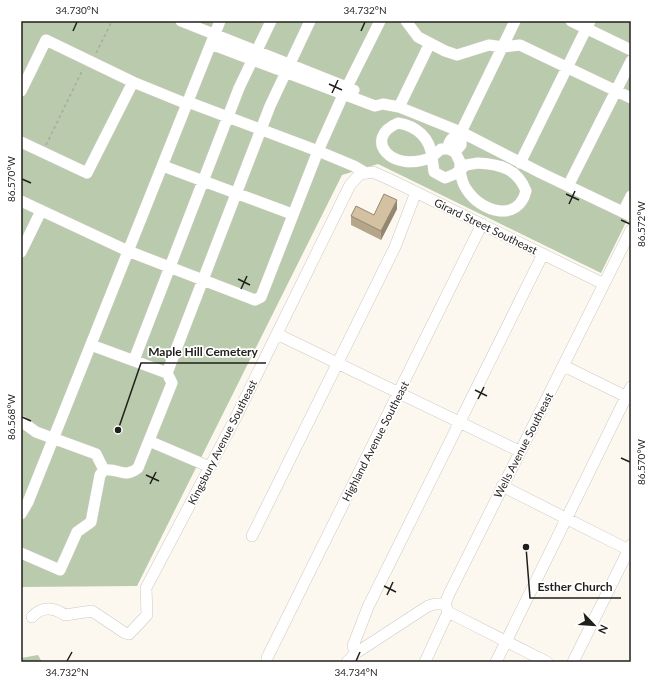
<svg xmlns="http://www.w3.org/2000/svg" width="652" height="683" font-family="Lato,sans-serif">
	<style>
		.green { fill: #b9cbac }
		.lines { fill: none; stroke-linecap: round; stroke-linejoin: round }
		.minor-casing { stroke: #cdc9c2; stroke-width: 12 }
		.path { stroke: #aba8a2; stroke-width: 1.5; stroke-dasharray: 3 3; stroke-linecap: butt }
		.minor { stroke: #fff; stroke-width: 11 }
		.wall { fill: #b5a68b }
		.shaded-wall { fill: #948771 }
		.building { fill: #d3c1a2; stroke: #948771 }
		.ticks { fill: none; stroke: #211f1c; stroke-width: 1.5 }
		.labels { text-anchor: middle; dominant-baseline: central; stroke-width: 3.5; stroke-linejoin: round; paint-order: stroke }
		.street-label { font-size: 11px; fill: #211f1c; stroke: #fff }
		.leader { fill: none; stroke: #211f1c; stroke-width: 1.5 }
		.callout-dot { fill: #211f1c; stroke: #fff; stroke-width: 1.5 }
		.callout-label { font-size: 12px; text-anchor: middle; font-weight: bold; fill: #211f1c; stroke: #fff; stroke-width: 3.5; stroke-linejoin: round; paint-order: stroke }
		.neatline { fill: none; stroke: #211f1c; stroke-width: 1.5 }
		.ticks-label { font-size: 10px; text-anchor: middle; fill: #211f1c }
	</style>
	<rect width="100%" height="100%" fill="#fcf8f0"/>
	<path class="green" d="M 21,21 L 631,21 L 631,212 L 601,273 L 378,164 L 342,175 L 137,586 L 21,587 Z
		M 38,655 L 42,662 L 21,662 L 21,658 Z"/>
	<g class="lines">
		<g class="minor-casing">
			<path id="minor" d="M 181,21 L 354,90
				M 406,21 L 418,37 L 445,51 L 457,55 L 489,45 L 503,47 L 520,45 L 631,98
				M 571,21 L 631,50
				M 211,44 L 375,106 L 383,104 L 399,107 L 461,132 L 541,173 L 631,216
				M 133,82 L 187,104
				M 21,91 L 46,40 L 133,82 L 87,173 L 21,142
				M 188,102 L 318,151 L 354,166 L 366,173
				M 399,107 L 430,43
				M 398,123 C 417,126 430,138 432,157 C 391,175 362,138 398,123 Z
				M 461,132 C 454,136 448,140 448,149 L 455,152 L 461,145 L 461,132 L 515,21
				M 448,149 L 441,149 L 432,157 L 434,172 L 445,178 L 455,174 L 460,170 L 460,162 L 455,152
				M 478,163 C 500,164 518,169 526,191 C 518,223 481,212 467,190 C 463,185 461,177 460,170 L 466,165 Z
				M 520,163 L 590,21
				M 163,166 L 292,214
				M 568,186 L 631,61
				M 21,201 L 128,251 L 255,300 L 261,297 L 318,151 L 343,95 L 380,21
				M 623,212 L 631,196
				M 21,252 L 41,211
				M 277,334 L 519,451
				M 91,345 L 167,373
				M 134,360 L 239,88 L 271,21
				M 564,366 L 631,399
				M 21,421 L 36,432 L 96,454 L 104,470
				M 149,441 L 210,467
				M 502,486 L 631,551
				M 21,514 L 28,502 L 220,21
				M 252,536 L 395,247 L 416,192
				M 21,553 L 60,570 L 77,532 L 91,522 L 100,475 L 104,470 C 119,468 124,479 138,468 L 172,383 L 167,373 L 270,106 L 310,21
				M 448,612 L 547,662
				M 32,617 C 41,606 53,607 65,615 L 92,611 L 125,633 L 129,634 L 147,615 L 146,588 L 236,417 L 350,185 L 360,174 L 373,172 L 393,181 L 604,284
				M 356,653 L 353,646 L 368,607 L 543,254
				M 267,658 L 482,224
				M 347,662 L 356,653 L 428,606 L 435,604 L 445,604
				M 425,662 L 448,612 L 445,604 L 449,594 C 509,472 571,352 631,230
				M 496,662 L 631,387
				M 573,662 L 631,545"/>
		</g>
		<path class="path" d="M 96,53 L 112,21
			M 46,145 L 83,69"/>
		<use href="#minor" class="minor"/>
	</g>
	<path class="wall" d="M 397,209 L 381,240 L 351,225 L 351,216 L 374,215 Z"/>
	<path class="shaded-wall" d="M 397,200 L 397,209 L 381,240 L 381,231 Z"/>
	<path class="building" d="M 384,194 L 397,200 L 381,231 L 351,216 L 356,206 L 374,215 Z"/>
	<path class="ticks" d="M 73,31 L 77,22M 361,31 L 365,22M 329,84 L 342,90M 332,93 L 338,80M 22,179 L 31,183M 566,194 L 579,200M 569,204 L 575,191M 621,220 L 630,224M 238,279 L 250,285M 241,289 L 247,276M 475,390 L 487,396M 478,399 L 484,387M 22,417 L 31,421M 621,458 L 630,462M 146,475 L 159,481M 150,484 L 156,472M 384,586 L 396,592M 387,595 L 393,582M 67,661 L 72,652M 356,661 L 360,652"/>
	<g class="labels">
		<g class="street-label">
			<text transform="translate(486 226) rotate(26)">Girard Street Southeast</text>
			<text transform="translate(375 441) rotate(-63)">Highland Avenue Southeast</text>
			<text transform="translate(222 442) rotate(-63)">Kingsbury Avenue Southeast</text>
			<text transform="translate(523 445) rotate(-63)">Wells Avenue Southeast</text>
		</g>
	</g>
	<path class="leader" d="M118 430L141 363H266M526 547L530 598H621"/>
	<g class="callout-dot">
		<circle cx="118" cy="430" r="4"/>
		<circle cx="526" cy="547" r="4"/>
	</g>
	<g class="callout-label">
		<text x="203" y="356">Maple Hill Cemetery</text>
		<text x="575" y="591">Esther Church</text>
	</g>
	<rect width="652" height="683" fill="none" stroke="#ffffff" stroke-width="44"/>
	<g transform="translate(594 625) rotate(115)" stroke="#ffffff" stroke-width="3" paint-order="stroke">
	<path d="M0-3L7 15L0 10L-7 15Z" fill="#211f1c"/>
	<text y="-6" font-size="11" font-weight="bold" text-anchor="middle" fill="#211f1c">N</text>
	</g>
	<rect x="22" y="22" width="608" height="639" class="neatline"/>
	<g class="ticks-label">
		<text x="77" y="14">34.730°N</text>
		<text x="365" y="14">34.732°N</text>
		<text transform="translate(11 179) rotate(-90)" y="4">86.570°W</text>
		<text transform="translate(641 224) rotate(-90)" y="4">86.572°W</text>
		<text transform="translate(11 417) rotate(-90)" y="4">86.568°W</text>
		<text transform="translate(641 462) rotate(-90)" y="4">86.570°W</text>
		<text x="67" y="676">34.732°N</text>
		<text x="356" y="676">34.734°N</text>
	</g>
</svg>
